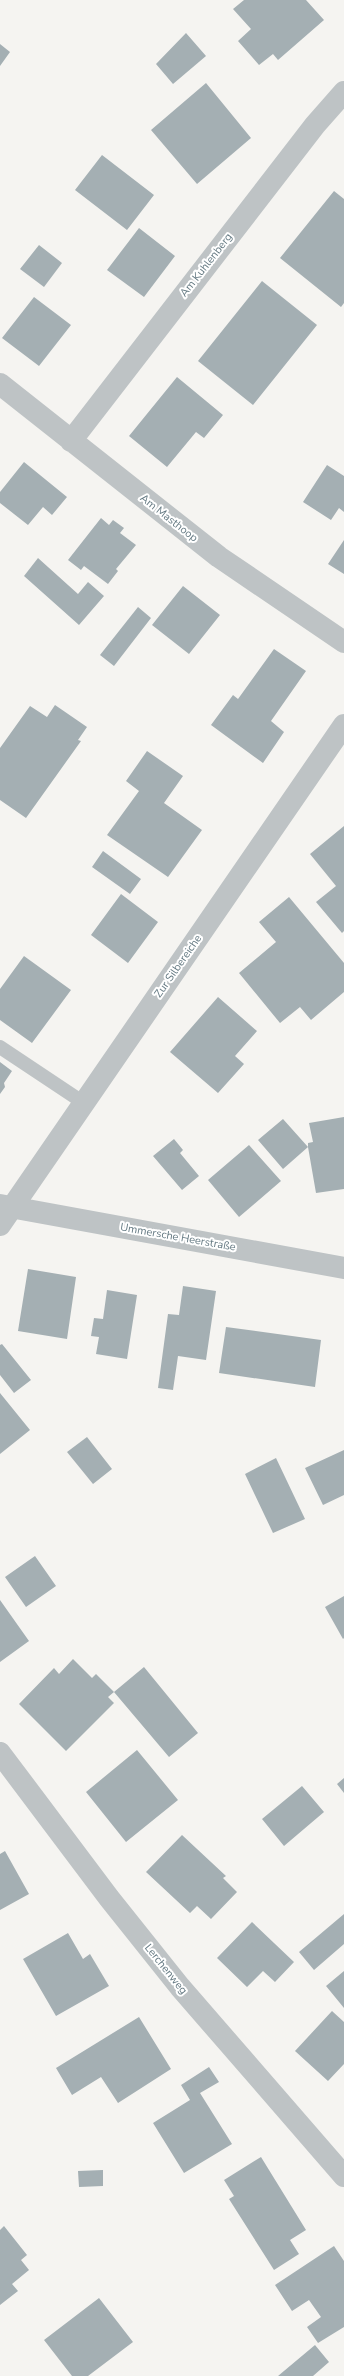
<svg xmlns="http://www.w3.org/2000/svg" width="344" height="2376" font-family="'Nunito Sans',sans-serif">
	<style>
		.building { fill: #a4afb3 }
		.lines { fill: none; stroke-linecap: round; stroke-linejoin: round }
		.service { stroke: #bec3c5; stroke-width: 14 }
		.minor { stroke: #bec3c5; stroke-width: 22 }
		.labels { text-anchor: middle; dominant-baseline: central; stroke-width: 4; stroke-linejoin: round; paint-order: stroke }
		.street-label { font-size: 11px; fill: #647982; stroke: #fff }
	</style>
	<rect width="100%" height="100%" fill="#f5f4f1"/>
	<path class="building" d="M 244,0 L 306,0 L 324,20 L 278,60 L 273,54 L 259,65 L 238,41 L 251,29 L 233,9 Z
		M 186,33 L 206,56 L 173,84 L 156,64 Z
		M 0,44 L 10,52 L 0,66 Z
		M 206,83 L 251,138 L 197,184 L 151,130 Z
		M 102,155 L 154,195 L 127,230 L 75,190 Z
		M 334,191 L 344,199 L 344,303 L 341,307 L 280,258 Z
		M 139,228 L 175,256 L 144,297 L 107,270 Z
		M 39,245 L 62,263 L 44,287 L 20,269 Z
		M 262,281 L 317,325 L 253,405 L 198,361 Z
		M 34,297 L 71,325 L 39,366 L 2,338 Z
		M 177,377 L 223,415 L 204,438 L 196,432 L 167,467 L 129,436 Z
		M 24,462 L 67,497 L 52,515 L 43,507 L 28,525 L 0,503 L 0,492 Z
		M 327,465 L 344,476 L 344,512 L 339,508 L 331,520 L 303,502 Z
		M 101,518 L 109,525 L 113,520 L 124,528 L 120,533 L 136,545 L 116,569 L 118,571 L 108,584 L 84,566 L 81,570 L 68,560 Z
		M 344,540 L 344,574 L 328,564 Z
		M 38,558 L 78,594 L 88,582 L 104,596 L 79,625 L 24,576 Z
		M 183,586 L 220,615 L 189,654 L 152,625 Z
		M 138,607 L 151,618 L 114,666 L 100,655 Z
		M 274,649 L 306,671 L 271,721 L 284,732 L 263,763 L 211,725 L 233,695 L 238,699 Z
		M 55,705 L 87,727 L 78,740 L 81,741 L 26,818 L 0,800 L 0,748 L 30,706 L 47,717 Z
		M 147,751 L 183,776 L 164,803 L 202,830 L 168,877 L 107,835 L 139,791 L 126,781 Z
		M 344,826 L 344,931 L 342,933 L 316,902 L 336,886 L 310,854 Z
		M 103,851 L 141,879 L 130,894 L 92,867 Z
		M 121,894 L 158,922 L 128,963 L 91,935 Z
		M 289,897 L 344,963 L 344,992 L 311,1020 L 300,1007 L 280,1023 L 239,973 L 276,942 L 259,922 Z
		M 24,956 L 71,990 L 32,1043 L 0,1020 L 0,989 Z
		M 218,997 L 257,1031 L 235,1056 L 244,1064 L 218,1093 L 170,1052 Z
		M 0,1062 L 12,1071 L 4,1083 L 5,1087 L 0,1094 Z
		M 344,1117 L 344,1189 L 316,1193 L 308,1147 L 283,1169 L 258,1140 L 283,1119 L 308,1147 L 308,1143 L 313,1142 L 309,1123 Z
		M 174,1139 L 183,1150 L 180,1153 L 199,1176 L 182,1190 L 153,1156 Z
		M 249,1145 L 281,1181 L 239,1217 L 208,1180 Z
		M 28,1269 L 76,1277 L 67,1339 L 18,1331 Z
		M 183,1286 L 216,1291 L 206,1360 L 178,1356 L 173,1390 L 158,1388 L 168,1314 L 179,1315 Z
		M 107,1290 L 137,1295 L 127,1359 L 96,1354 L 99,1337 L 91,1336 L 94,1318 L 103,1319 Z
		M 226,1327 L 321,1340 L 315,1387 L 219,1373 Z
		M 2,1344 L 31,1380 L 14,1393 L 0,1375 L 0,1345 Z
		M 0,1393 L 30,1430 L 0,1454 Z
		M 87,1437 L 112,1469 L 93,1484 L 67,1452 Z
		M 344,1450 L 344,1495 L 323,1505 L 305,1468 Z
		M 276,1458 L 305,1519 L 273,1533 L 245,1474 Z
		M 35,1556 L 56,1586 L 26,1607 L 5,1577 Z
		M 344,1596 L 344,1638 L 343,1639 L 325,1607 Z
		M 0,1600 L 29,1641 L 0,1662 Z
		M 73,1659 L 92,1678 L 96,1674 L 114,1692 L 108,1697 L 114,1703 L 66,1751 L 19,1704 L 54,1668 L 59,1674 Z
		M 144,1667 L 198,1733 L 169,1757 L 114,1692 Z
		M 137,1750 L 178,1800 L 126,1842 L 86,1792 Z
		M 344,1778 L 344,1793 L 337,1784 Z
		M 302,1786 L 324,1812 L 284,1846 L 262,1819 Z
		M 182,1835 L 226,1876 L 223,1878 L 237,1892 L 211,1919 L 197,1906 L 190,1913 L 146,1872 Z
		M 5,1851 L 29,1894 L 0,1910 L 0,1854 Z
		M 344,1914 L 344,1944 L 314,1970 L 299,1952 Z
		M 252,1922 L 294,1962 L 275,1982 L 263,1971 L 247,1987 L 217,1958 Z
		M 68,1933 L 83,1959 L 90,1954 L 109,1986 L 56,2016 L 23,1959 Z
		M 344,1971 L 344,2008 L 326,1986 Z
		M 332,2011 L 344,2022 L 344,2064 L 328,2081 L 295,2051 Z
		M 139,2017 L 171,2069 L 118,2103 L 101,2077 L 72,2095 L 56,2068 Z
		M 209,2067 L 219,2082 L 200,2093 L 232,2144 L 184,2173 L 153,2123 L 190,2100 L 181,2085 Z
		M 261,2157 L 306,2230 L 290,2240 L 299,2254 L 274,2270 L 229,2199 L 234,2196 L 224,2180 Z
		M 103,2170 L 103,2186 L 79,2187 L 78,2171 Z
		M 4,2226 L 27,2255 L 21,2260 L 29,2270 L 12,2284 L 18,2291 L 0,2305 L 0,2230 Z
		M 334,2246 L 344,2261 L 344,2327 L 318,2343 L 307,2327 L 321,2317 L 309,2300 L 292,2311 L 275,2285 Z
		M 99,2298 L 133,2342 L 88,2376 L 72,2376 L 44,2340 Z
		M 315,2345 L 329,2362 L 313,2376 L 278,2376 Z"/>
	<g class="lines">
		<path class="service" d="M 0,1047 L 84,1103"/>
		<path class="minor" d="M 0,384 L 219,557 L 344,642
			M 71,441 L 315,125 L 344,92
			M 0,1205 L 344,1268
			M 0,1225 L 344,725
			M 0,1753 L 109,1898 L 180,1987 L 344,2176"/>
	</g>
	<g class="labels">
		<g class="street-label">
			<text transform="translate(206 265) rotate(-52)">Am Kuhlenberg</text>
			<text transform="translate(169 518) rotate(38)">Am Masthoop</text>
			<text transform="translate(178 966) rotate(-55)">Zur Silbereiche</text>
			<text transform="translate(178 1237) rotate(10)">Ummersche Heerstraße</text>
			<text transform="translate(166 1969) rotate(51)">Lerchenweg</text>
		</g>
	</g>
</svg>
